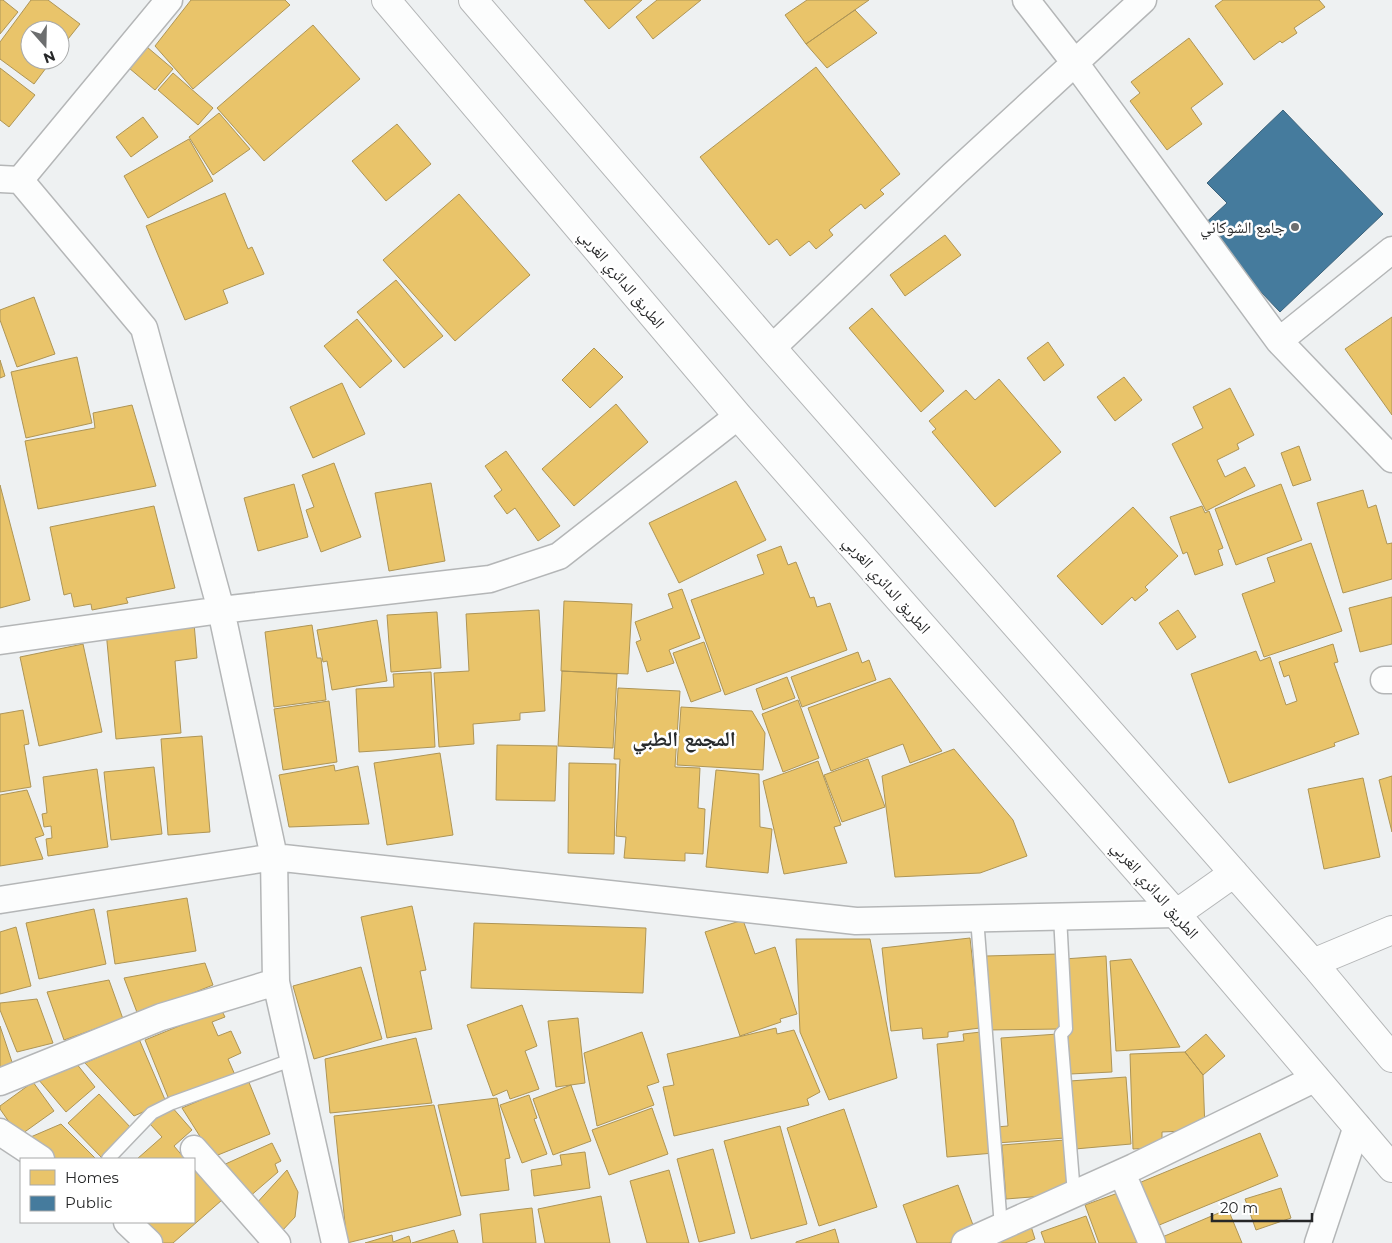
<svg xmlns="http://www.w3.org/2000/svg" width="1392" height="1243" font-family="Montserrat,'Noto Naskh Arabic',sans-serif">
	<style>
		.homes { fill: #e9c46a; stroke: #ae9556 }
		.public { fill: #457b9d; stroke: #3c627a }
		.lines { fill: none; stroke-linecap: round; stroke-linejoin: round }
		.service-casing { stroke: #b4b6b7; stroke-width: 15 }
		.minor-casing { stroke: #b4b6b7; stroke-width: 29 }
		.tertiary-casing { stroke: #b4b6b7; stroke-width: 30 }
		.primary-casing { stroke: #b4b6b7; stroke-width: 30 }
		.service { stroke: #fcfdfd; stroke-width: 12 }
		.minor { stroke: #fcfdfd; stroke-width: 26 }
		.tertiary { stroke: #fcfdfd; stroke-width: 28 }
		.primary { stroke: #fcfdfd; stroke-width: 28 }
		.poi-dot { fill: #6c6e6f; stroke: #fff; stroke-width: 2 }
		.labels { text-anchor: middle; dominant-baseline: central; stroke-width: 5; stroke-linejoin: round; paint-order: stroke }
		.poi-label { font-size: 16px; fill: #262728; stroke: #fff; text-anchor: end }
		.street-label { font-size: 16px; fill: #262728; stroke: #fff }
		.district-label { font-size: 21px; font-weight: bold; fill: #282b2d; stroke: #fff }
	</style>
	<rect width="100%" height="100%" fill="#eef1f2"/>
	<path class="homes" d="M 0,0 L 3,0 L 18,12 L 0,34 Z
		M 31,0 L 48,0 L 80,24 L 60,49 L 60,30 L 30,30 L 30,60 L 52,60 L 34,84 L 0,59 L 0,42 Z
		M 191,0 L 285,0 L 290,5 L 193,89 L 155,46 Z
		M 584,0 L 642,0 L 609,29 Z
		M 657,0 L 701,0 L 653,39 L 636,17 Z
		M 807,0 L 869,0 L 806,44 L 785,15 Z
		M 1223,0 L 1319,0 L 1325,7 L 1294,28 L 1297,33 L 1282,43 L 1280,41 L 1254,60 L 1215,6 Z
		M 855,10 L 877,33 L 827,68 L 806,44 Z
		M 313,25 L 360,79 L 264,161 L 217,108 Z
		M 1189,38 L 1223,84 L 1191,108 L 1202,124 L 1167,150 L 1130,101 L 1140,93 L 1131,82 Z
		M 147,47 L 173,69 L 155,90 L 129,68 Z
		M 816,67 L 900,174 L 880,190 L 884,194 L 865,209 L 861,204 L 829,230 L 833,235 L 816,249 L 809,241 L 790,256 L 777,239 L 769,245 L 700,157 Z
		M 0,68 L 35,95 L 9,127 L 0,120 Z
		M 173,73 L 213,108 L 198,125 L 158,90 Z
		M 219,113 L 250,149 L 213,175 L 189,137 Z
		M 143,117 L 158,137 L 131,157 L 116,137 Z
		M 397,124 L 431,164 L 386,201 L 352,161 Z
		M 189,139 L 213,181 L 148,218 L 124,176 Z
		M 225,193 L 248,249 L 252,247 L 264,274 L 223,290 L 228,303 L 185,320 L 146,226 Z
		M 459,194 L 530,275 L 455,341 L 383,260 Z
		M 945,235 L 961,255 L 905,296 L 890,275 Z
		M 396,280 L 443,336 L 404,368 L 357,312 Z
		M 34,297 L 55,354 L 17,367 L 0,320 L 0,310 Z
		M 872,308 L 944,391 L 921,412 L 849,328 Z
		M 1392,317 L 1392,415 L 1345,349 Z
		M 357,319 L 392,361 L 360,388 L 324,346 Z
		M 1048,342 L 1064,365 L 1044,381 L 1027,358 Z
		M 594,348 L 623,377 L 590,408 L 562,380 Z
		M 77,357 L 92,423 L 26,438 L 11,372 Z
		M 0,360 L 5,376 L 0,378 Z
		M 1124,377 L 1142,400 L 1115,421 L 1097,397 Z
		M 999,379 L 1061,452 L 995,507 L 932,432 L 936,429 L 929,421 L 966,390 L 975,400 Z
		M 342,383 L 365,434 L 313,458 L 290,407 Z
		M 1230,388 L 1254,435 L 1237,444 L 1239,449 L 1217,460 L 1225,477 L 1245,467 L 1255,486 L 1206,511 L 1172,444 L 1203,428 L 1193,407 Z
		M 616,404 L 648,442 L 574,506 L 542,469 Z
		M 132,405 L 156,486 L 38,509 L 25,441 L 95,428 L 93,413 Z
		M 1299,446 L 1311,480 L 1293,486 L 1281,453 Z
		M 506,451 L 560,526 L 538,541 L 515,508 L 507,514 L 494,496 L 502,490 L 485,466 Z
		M 334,463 L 361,537 L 321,552 L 306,510 L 314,507 L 302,475 Z
		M 736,481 L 766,540 L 679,583 L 649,523 Z
		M 431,483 L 445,561 L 389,571 L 375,493 Z
		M 294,484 L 308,537 L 258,551 L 244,498 Z
		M 1281,484 L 1302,540 L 1236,565 L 1215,509 Z
		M 0,485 L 30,600 L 0,608 Z
		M 1363,490 L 1368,508 L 1376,505 L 1387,544 L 1392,543 L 1392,579 L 1343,593 L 1317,503 Z
		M 154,506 L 175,588 L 126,598 L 128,603 L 92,610 L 91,604 L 74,607 L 71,593 L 64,595 L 50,527 Z
		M 1202,506 L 1205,513 L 1209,511 L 1223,548 L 1218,550 L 1223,565 L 1195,575 L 1187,552 L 1183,554 L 1170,517 Z
		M 1133,507 L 1178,556 L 1145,587 L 1148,590 L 1135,601 L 1132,597 L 1102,625 L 1057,576 Z
		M 1311,543 L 1342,631 L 1264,657 L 1242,594 L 1275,582 L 1267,558 Z
		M 781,546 L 788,565 L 796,562 L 810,598 L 814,597 L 817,607 L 830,603 L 847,650 L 725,695 L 691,600 L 764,574 L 757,555 Z
		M 682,589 L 700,638 L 669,650 L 674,663 L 647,672 L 636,642 L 641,640 L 635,622 L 673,608 L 668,594 Z
		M 1392,597 L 1392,644 L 1360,652 L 1349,608 Z
		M 564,601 L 632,604 L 628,674 L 561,671 Z
		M 539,610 L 545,711 L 520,713 L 520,720 L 473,724 L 474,744 L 439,747 L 434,673 L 469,671 L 466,614 Z
		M 1178,610 L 1196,637 L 1177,650 L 1159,623 Z
		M 437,612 L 441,668 L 391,672 L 387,615 Z
		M 377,620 L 387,681 L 332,690 L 327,661 L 323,662 L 317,630 Z
		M 194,623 L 197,658 L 175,661 L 181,733 L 116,739 L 106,631 Z
		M 312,625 L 317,658 L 321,658 L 326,700 L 274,707 L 265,632 Z
		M 704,642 L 721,691 L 691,702 L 673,653 Z
		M 83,644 L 102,732 L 39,746 L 20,657 Z
		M 1333,644 L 1338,662 L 1334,663 L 1359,734 L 1334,743 L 1335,746 L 1229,783 L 1191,674 L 1256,651 L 1260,661 L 1270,657 L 1286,705 L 1297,701 L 1289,675 L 1284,677 L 1279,662 Z
		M 858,652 L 862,663 L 869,660 L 876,680 L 802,707 L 791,677 Z
		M 562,671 L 617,674 L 613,748 L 558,746 Z
		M 431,672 L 435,747 L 359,752 L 356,689 L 394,687 L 393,674 Z
		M 787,677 L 795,698 L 763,710 L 756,689 Z
		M 890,678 L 942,751 L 910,763 L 903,744 L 831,771 L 808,708 Z
		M 618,688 L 680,691 L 675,767 L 700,768 L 698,808 L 705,809 L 703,854 L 685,853 L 685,861 L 624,858 L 626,837 L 616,836 L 620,759 L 614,759 Z
		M 798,700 L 819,758 L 783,772 L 762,714 Z
		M 329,701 L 337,762 L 283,770 L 274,709 Z
		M 681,707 L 752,711 L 765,733 L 763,770 L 677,765 Z
		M 23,710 L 29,744 L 24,745 L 31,787 L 0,792 L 0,714 Z
		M 202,736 L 210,832 L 168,835 L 161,739 Z
		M 497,745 L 557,746 L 555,801 L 496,800 Z
		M 954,749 L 1013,820 L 1027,856 L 980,873 L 895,877 L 882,776 Z
		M 440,753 L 453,835 L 387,845 L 374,763 Z
		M 868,759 L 885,807 L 842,822 L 824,775 Z
		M 818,761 L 841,825 L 834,827 L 847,863 L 784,874 L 763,781 Z
		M 569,763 L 616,764 L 614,854 L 568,853 Z
		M 334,765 L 335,771 L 358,766 L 369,824 L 289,827 L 279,775 Z
		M 154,767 L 162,834 L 111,840 L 104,772 Z
		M 97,769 L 108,847 L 48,856 L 46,839 L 52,838 L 51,826 L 44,827 L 42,814 L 47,813 L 43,777 Z
		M 716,770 L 759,774 L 760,827 L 772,829 L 768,873 L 706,867 Z
		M 1392,776 L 1392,832 L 1379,780 Z
		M 1363,778 L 1380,857 L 1324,869 L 1308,789 Z
		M 27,790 L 44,835 L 35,838 L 43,859 L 0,866 L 0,795 Z
		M 187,898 L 196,951 L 115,964 L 107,911 Z
		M 412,906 L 426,970 L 420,971 L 432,1029 L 387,1038 L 361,917 Z
		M 94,909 L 106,964 L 39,979 L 26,923 Z
		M 743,920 L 755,954 L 775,947 L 797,1014 L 780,1019 L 781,1022 L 740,1036 L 705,932 Z
		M 474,923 L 646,928 L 643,993 L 471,988 Z
		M 16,927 L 31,986 L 0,994 L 0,932 Z
		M 970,938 L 980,1028 L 948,1032 L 948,1037 L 923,1039 L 922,1028 L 891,1031 L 882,948 Z
		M 796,939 L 870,939 L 897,1078 L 829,1100 L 800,1032 Z
		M 1059,954 L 1061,1029 L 987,1030 L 986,956 Z
		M 1106,956 L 1112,1072 L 1070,1074 L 1064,959 Z
		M 1131,959 L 1180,1047 L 1116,1051 L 1110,961 Z
		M 205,963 L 213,985 L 138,1015 L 124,978 Z
		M 361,967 L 382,1039 L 314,1059 L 293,986 Z
		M 109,980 L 123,1019 L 64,1040 L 47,992 Z
		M 37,999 L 53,1043 L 17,1052 L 0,1010 L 0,1003 Z
		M 522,1005 L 537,1046 L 525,1051 L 539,1089 L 510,1099 L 507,1090 L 493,1096 L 467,1025 Z
		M 221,1009 L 225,1017 L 212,1022 L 218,1036 L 231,1031 L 241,1053 L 228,1059 L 235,1075 L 170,1102 L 145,1040 Z
		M 578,1018 L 585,1083 L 556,1087 L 548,1021 Z
		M 0,1026 L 13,1065 L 0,1069 Z
		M 776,1028 L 777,1034 L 794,1030 L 820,1092 L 807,1099 L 809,1105 L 674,1136 L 663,1087 L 674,1085 L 667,1054 Z
		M 642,1032 L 659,1082 L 647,1086 L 654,1105 L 597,1126 L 584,1053 Z
		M 981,1032 L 994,1153 L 947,1157 L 937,1044 L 964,1041 L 963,1034 Z
		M 1058,1034 L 1065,1138 L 997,1143 L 996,1127 L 1008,1126 L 1001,1038 Z
		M 1206,1034 L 1225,1056 L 1203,1075 L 1185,1052 Z
		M 416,1038 L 432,1103 L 330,1113 L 325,1059 Z
		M 139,1039 L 166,1102 L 134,1116 L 85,1063 Z
		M 1185,1052 L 1203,1075 L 1205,1130 L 1162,1132 L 1162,1147 L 1133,1149 L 1130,1054 Z
		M 76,1063 L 95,1087 L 66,1112 L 38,1079 Z
		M 1126,1077 L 1131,1144 L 1075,1149 L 1070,1081 Z
		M 248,1080 L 270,1134 L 213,1157 L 182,1108 Z
		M 33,1082 L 54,1111 L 19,1136 L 0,1109 L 0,1106 Z
		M 571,1085 L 591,1141 L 553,1155 L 533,1099 Z
		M 99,1094 L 132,1129 L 102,1158 L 68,1123 Z
		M 529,1095 L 537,1118 L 534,1119 L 547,1154 L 522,1163 L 500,1105 Z
		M 497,1098 L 510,1158 L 505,1159 L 509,1190 L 461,1196 L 438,1105 Z
		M 434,1105 L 461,1215 L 347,1243 L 334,1116 Z
		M 171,1106 L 192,1130 L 174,1146 L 185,1159 L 137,1159 L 162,1137 L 150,1124 Z
		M 652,1108 L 668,1154 L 609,1175 L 592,1130 Z
		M 844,1109 L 877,1207 L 819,1226 L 787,1128 Z
		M 61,1124 L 95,1158 L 93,1159 L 54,1159 L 26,1139 Z
		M 780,1126 L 807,1224 L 751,1239 L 724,1141 Z
		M 1260,1133 L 1278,1176 L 1152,1228 L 1134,1185 Z
		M 1065,1140 L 1069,1194 L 1006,1199 L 1002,1145 Z
		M 272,1143 L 281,1161 L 275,1164 L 278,1172 L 248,1198 L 221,1166 Z
		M 713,1149 L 735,1233 L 699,1242 L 677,1159 Z
		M 585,1152 L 590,1188 L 534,1196 L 531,1170 L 562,1165 L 560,1155 Z
		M 194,1168 L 222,1200 L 173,1243 L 163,1243 L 144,1222 L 194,1222 Z
		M 287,1170 L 298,1192 L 295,1217 L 281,1232 L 254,1206 Z
		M 669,1170 L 689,1243 L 647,1243 L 630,1181 Z
		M 958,1185 L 976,1233 L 949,1243 L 917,1243 L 903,1205 Z
		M 1281,1188 L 1291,1218 L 1256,1230 L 1245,1199 Z
		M 1118,1193 L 1137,1243 L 1099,1243 L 1085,1205 Z
		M 601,1196 L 610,1243 L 545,1243 L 538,1209 Z
		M 532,1208 L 536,1243 L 483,1243 L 480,1214 Z
		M 1228,1209 L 1242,1243 L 1162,1243 L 1160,1238 Z
		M 1086,1216 L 1096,1243 L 1045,1243 L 1041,1232 Z
		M 1029,1220 L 1035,1239 L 1025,1243 L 978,1243 Z
		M 835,1229 L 839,1243 L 796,1243 L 796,1242 Z
		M 454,1230 L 458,1243 L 412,1243 Z
		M 392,1235 L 393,1242 L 409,1236 L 411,1243 L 365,1243 Z"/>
	<path class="public" d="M 1283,110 L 1383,214 L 1280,312 L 1200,228 L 1227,203 L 1207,183 Z"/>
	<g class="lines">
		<g class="service-casing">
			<path id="service" d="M 1060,916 L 1066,1029 L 1061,1034 L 1074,1194
				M 977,918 L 1001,1227
				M 108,1159 L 152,1113 L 172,1103 L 294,1059"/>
		</g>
		<g class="minor-casing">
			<path id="minor" d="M 1026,0 L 1075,63 L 1279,341 L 1392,459
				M 0,179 L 20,180 L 144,328 L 221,610 L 274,857 L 276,982 L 335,1243
				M 20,180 L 169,0
				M 1279,341 L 1392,250
				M 772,348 L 953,175 L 1143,0
				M 0,641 L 221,610 L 490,579 L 559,556 L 738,416
				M 1384,680 L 1392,680
				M 0,900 L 274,857 L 856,921 L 1176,914
				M 0,1082 L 161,1017 L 276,982
				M 0,1132 L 41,1159
				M 194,1149 L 277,1243
				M 1122,1173 L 1152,1243
				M 127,1222 L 149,1243
				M 965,1243 L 1134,1167 L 1316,1078
				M 1318,1243 L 1357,1126"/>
		</g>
		<g class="tertiary-casing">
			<path id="tertiary" d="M 1313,963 L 1392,930"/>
		</g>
		<g class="primary-casing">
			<path id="primary" d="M 386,0 L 738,416 L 1176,914 L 1392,1168
				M 473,0 L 772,348 L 1313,963 L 1392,1058
				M 1176,914 L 1234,873"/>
		</g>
		<use href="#service" class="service"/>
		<use href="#minor" class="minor"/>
		<use href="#tertiary" class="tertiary"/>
		<use href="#primary" class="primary"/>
	</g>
	<circle class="poi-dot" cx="1295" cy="227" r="5"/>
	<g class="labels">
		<g class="poi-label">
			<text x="1285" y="227">جامع الشوكاني</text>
		</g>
		<g class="street-label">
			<text transform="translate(622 279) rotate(50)">الطريق الدائري الغربي</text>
			<text transform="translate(887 585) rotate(49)">الطريق الدائري الغربي</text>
			<text transform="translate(1155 890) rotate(49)">الطريق الدائري الغربي</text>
		</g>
		<g class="district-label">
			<text x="684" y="738">المجمع الطبي</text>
		</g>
	</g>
	<rect x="20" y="1158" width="175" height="65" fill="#ffffff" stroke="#a8a9a9"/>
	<rect x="30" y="1170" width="25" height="15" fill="#e9c46a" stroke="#a8a9a9"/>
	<text x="65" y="1183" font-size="15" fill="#262728">Homes</text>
	<rect x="30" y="1196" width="25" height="15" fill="#457b9d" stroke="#a8a9a9"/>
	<text x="65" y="1208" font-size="15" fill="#262728">Public</text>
	<g transform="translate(45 45) rotate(160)"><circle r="24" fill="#ffffff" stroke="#a8a9a9"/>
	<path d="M0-4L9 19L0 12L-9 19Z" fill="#6c6e6f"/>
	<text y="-8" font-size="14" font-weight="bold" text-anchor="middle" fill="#262728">N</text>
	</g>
	<path d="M1212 1213v8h100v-8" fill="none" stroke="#262728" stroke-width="2.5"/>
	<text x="1220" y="1213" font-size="15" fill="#262728" stroke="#ffffff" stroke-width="4" paint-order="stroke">20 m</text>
</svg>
